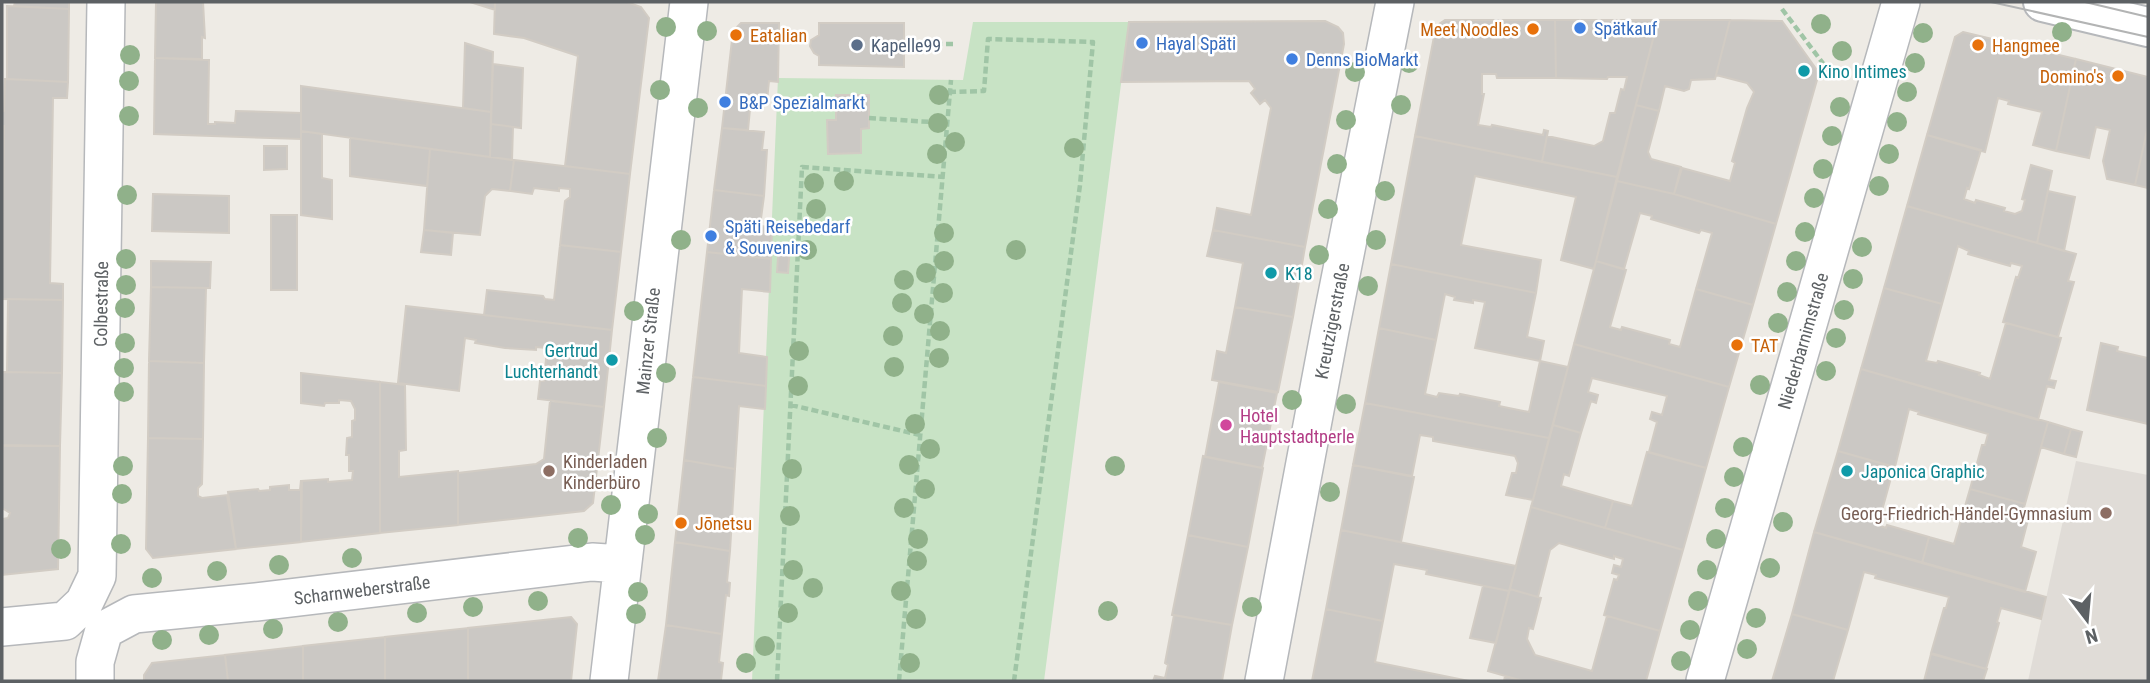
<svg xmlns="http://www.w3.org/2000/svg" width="2150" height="683" font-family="'Roboto Condensed',sans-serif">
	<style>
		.education { fill: #e0dcd7 }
		.green { fill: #c8e3c5 }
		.building { fill: #cbc8c4; stroke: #d2ccc4; stroke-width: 2 }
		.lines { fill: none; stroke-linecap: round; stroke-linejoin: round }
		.minor-casing { stroke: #b6b8bb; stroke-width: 40 }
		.tertiary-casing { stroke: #b6b8bb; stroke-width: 42 }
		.path { stroke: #a0c5a6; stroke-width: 4.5; stroke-dasharray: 7 3.5; stroke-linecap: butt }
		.minor { stroke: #fff; stroke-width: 37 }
		.tertiary { stroke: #fff; stroke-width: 38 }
		.tram { stroke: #b3b4b4; stroke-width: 2 }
		.tree { fill: #90b18a }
		.shop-dot { fill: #3f7fe0; stroke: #fff; stroke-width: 2.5 }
		.food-dot { fill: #e8710a; stroke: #fff; stroke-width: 2.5 }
		.service-dot { fill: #5c6f8a; stroke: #fff; stroke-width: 2.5 }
		.culture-dot { fill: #0f9aa8; stroke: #fff; stroke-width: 2.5 }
		.hotel-dot { fill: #d1479c; stroke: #fff; stroke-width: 2.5 }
		.education-dot { fill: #8d6e63; stroke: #fff; stroke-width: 2.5 }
		.labels { text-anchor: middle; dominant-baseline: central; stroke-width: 5; stroke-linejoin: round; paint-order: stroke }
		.shop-label { font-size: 18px; fill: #366cbe; stroke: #fff; text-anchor: start }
		.food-label { font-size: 18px; fill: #c56008; stroke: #fff; text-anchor: start }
		.service-label { font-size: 18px; fill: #4e5e75; stroke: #fff; text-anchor: start }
		.culture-label { font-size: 18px; fill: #0d838f; stroke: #fff; text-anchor: start }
		.street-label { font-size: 18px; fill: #5d6164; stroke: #fff }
		.hotel-label { font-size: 18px; fill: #b23c85; stroke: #fff; text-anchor: start }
		.education-label { font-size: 18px; fill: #785e54; stroke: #fff; text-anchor: start }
	</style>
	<rect width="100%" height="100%" fill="#eeebe5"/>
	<path class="education" d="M 2076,461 L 2148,475 L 2148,681 L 2028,681 Z"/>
	<path class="green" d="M 973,22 L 1129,22 L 1044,681 L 752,681 L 778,78 L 963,80 Z"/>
	<path class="building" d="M 15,2 L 69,2 L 69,9 L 14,6 Z
		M 156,2 L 203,2 L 205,38 L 202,37 L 202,59 L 155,58 Z
		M 470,2 L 495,2 L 495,10 Z
		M 495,2 L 627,2 L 641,7 L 649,18 L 630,174 L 565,166 L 578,56 L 524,38 L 494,34 Z
		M 7,6 L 69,9 L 68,82 L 7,79 Z
		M 1445,20 L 1555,20 L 1556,78 L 1497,78 L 1496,74 L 1482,74 L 1482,94 L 1484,94 L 1478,125 L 1491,127 L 1492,125 L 1543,135 L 1544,130 L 1548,131 L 1542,162 L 1415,136 L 1436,26 Z
		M 1555,20 L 1658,20 L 1617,177 L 1542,162 L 1547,136 L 1594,146 L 1603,141 L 1610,113 L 1615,113 L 1621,89 L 1624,90 L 1627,77 L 1608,77 L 1607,79 L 1556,78 Z
		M 1658,20 L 1730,20 L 1715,79 L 1691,80 L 1689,89 L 1684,91 L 1665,86 L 1659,111 L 1636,105 Z
		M 1730,20 L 1782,21 L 1819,73 L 1776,224 L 1674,194 L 1682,168 L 1730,181 L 1735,163 L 1732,161 L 1747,108 L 1754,92 L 1747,83 L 1716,75 Z
		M 1325,21 L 1338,27 L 1343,33 L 1344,44 L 1305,247 L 1213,230 L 1217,208 L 1251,215 L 1271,108 L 1265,100 L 1260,104 L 1251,93 L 1255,89 L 1249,81 L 1121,82 L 1129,22 Z
		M 741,23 L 779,23 L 778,82 L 769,81 L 767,101 L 751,99 L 748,130 L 722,128 L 733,31 Z
		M 819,23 L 904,23 L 904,67 L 819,65 L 819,56 L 814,53 L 810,46 L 811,40 L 819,35 Z
		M 1963,32 L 2076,59 L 2056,151 L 2033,145 L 2042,112 L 2008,104 L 2009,101 L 1998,98 L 1985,152 L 1927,135 L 1955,37 Z
		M 465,43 L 493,52 L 491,112 L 463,108 Z
		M 155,58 L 209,60 L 208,124 L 215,124 L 215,122 L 235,123 L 236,111 L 301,113 L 301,139 L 154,134 Z
		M 2076,59 L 2148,77 L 2148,126 L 2135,185 L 2107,179 L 2103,161 L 2110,130 L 2096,127 L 2089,158 L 2056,151 Z
		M 493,64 L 523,68 L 521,128 L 491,124 Z
		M 5,79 L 68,82 L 67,98 L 53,98 L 50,283 L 63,284 L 63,300 L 2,299 L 4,126 L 2,126 L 2,111 L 4,111 Z
		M 301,86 L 491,112 L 490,157 L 301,131 Z
		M 836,95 L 869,95 L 869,128 L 861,129 L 861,153 L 828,154 L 827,120 L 836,120 Z
		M 1636,105 L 1659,111 L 1648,152 L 1651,159 L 1681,167 L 1674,194 L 1617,181 Z
		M 491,124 L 513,127 L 512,160 L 490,157 Z
		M 2148,126 L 2148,188 L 2135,185 Z
		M 722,128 L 764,132 L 762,150 L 767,150 L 764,196 L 714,190 Z
		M 301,131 L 322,134 L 322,178 L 332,180 L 332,219 L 301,215 Z
		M 1927,135 L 1981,150 L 1969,189 L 1967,188 L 1964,199 L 1975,203 L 1976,200 L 2005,208 L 2004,211 L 2015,214 L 2022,211 L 2025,200 L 2022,199 L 2031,165 L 2052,171 L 2037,243 L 1907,206 Z
		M 1415,136 L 1617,177 L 1594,269 L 1561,260 L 1576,197 L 1475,176 L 1461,245 L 1541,260 L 1536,293 L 1391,264 Z
		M 350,138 L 430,149 L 427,186 L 350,176 Z
		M 264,146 L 287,146 L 287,169 L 264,170 Z
		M 430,149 L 514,160 L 510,191 L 492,189 L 485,196 L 480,235 L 424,230 Z
		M 514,160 L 630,174 L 621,252 L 560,245 L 565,201 L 570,197 L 570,189 L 559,188 L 559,191 L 534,188 L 532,194 L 510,191 Z
		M 1617,181 L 1674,194 L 1776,224 L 1753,305 L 1696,289 L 1712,233 L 1701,230 L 1699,233 L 1651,219 L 1652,216 L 1640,213 L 1624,269 L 1596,261 Z
		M 714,190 L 764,196 L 760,226 L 772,227 L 771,259 L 707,252 Z
		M 2048,191 L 2075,197 L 2064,251 L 2037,243 Z
		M 153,194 L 229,196 L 229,233 L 152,231 Z
		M 1907,206 L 2076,254 L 2068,281 L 2074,282 L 2058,337 L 2003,322 L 2016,277 L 2018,278 L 2022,266 L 2011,263 L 2010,266 L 1968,254 L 1969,251 L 1958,246 L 1942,304 L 1884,288 Z
		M 271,215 L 297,215 L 297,290 L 271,290 Z
		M 424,230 L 453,233 L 451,255 L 421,252 Z
		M 1213,230 L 1305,247 L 1293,317 L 1235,307 L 1243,263 L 1207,256 Z
		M 779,243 L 790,245 L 788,273 L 777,272 Z
		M 560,245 L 621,252 L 612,330 L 484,315 L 487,290 L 543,296 L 545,299 L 554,300 Z
		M 707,252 L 771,259 L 770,292 L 742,289 L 739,353 L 767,357 L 766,386 L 693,377 Z
		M 151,261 L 211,262 L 210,288 L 151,287 Z
		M 1596,261 L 1626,270 L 1610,327 L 1621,330 L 1622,327 L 1670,340 L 1669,344 L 1680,347 L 1696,289 L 1753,305 L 1729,387 L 1574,344 Z
		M 1391,264 L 1536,293 L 1527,337 L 1544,341 L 1540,361 L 1475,348 L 1485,302 L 1473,300 L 1473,303 L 1454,300 L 1455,297 L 1445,294 L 1436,340 L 1379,328 Z
		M 151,287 L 206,288 L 204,363 L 149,361 Z
		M 1884,288 L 1942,304 L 1926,361 L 1937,363 L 1938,361 L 1980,373 L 1979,375 L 1990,379 L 2006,323 L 2061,338 L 2049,380 L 2056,381 L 2054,388 L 2047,386 L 2038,420 L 1861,369 Z
		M 8,299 L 63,300 L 62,373 L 7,372 Z
		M 406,306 L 612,330 L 604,407 L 538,399 L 540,381 L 544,381 L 547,348 L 536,347 L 536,350 L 505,348 L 475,343 L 476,340 L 465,338 L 459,391 L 398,383 Z
		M 1235,307 L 1293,317 L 1278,392 L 1212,380 L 1217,351 L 1226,353 Z
		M 1379,328 L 1436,340 L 1425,394 L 1437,397 L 1439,393 L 1459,396 L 1460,394 L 1500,402 L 1499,406 L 1529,412 L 1540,361 L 1568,367 L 1549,438 L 1365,403 Z
		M 2101,343 L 2118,347 L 2117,351 L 2148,358 L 2148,424 L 2087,410 Z
		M 1574,344 L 1729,387 L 1706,468 L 1649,452 L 1657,422 L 1650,419 L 1652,412 L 1662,415 L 1667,396 L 1592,378 L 1588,392 L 1598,395 L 1596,403 L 1591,401 L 1581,433 L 1553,425 Z
		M 149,361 L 204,363 L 203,439 L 148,438 Z
		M 1861,369 L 2048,422 L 2025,504 L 1970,489 L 1982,445 L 1985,445 L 1988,434 L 1918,414 L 1919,412 L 1909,409 L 1895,467 L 1838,451 Z
		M 3,372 L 62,373 L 60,446 L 2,445 Z
		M 301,373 L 380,382 L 380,533 L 301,542 L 302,481 L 328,479 L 328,482 L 352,480 L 353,471 L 349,471 L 349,455 L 346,455 L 347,438 L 352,437 L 352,421 L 355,420 L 355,409 L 351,401 L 339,400 L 339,403 L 325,403 L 324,406 L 301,403 Z
		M 693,377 L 766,386 L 765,409 L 739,406 L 735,469 L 684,460 Z
		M 380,382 L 405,385 L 406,450 L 399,451 L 399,477 L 458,471 L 458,525 L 380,533 Z
		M 1219,382 L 1277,393 L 1262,468 L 1205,457 Z
		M 550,401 L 604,407 L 593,503 L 584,511 L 458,525 L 458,473 L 536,464 L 544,459 Z
		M 1365,403 L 1549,438 L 1533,500 L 1506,495 L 1512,473 L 1516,473 L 1518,463 L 1515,456 L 1433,441 L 1433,437 L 1420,435 L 1412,476 L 1353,465 Z
		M 2048,422 L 2071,429 L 2064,454 L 2041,447 Z
		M 1553,425 L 1581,433 L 1569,476 L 1564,474 L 1561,486 L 1613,501 L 1605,528 L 1531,507 Z
		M 2071,429 L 2082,432 L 2076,457 L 2064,454 Z
		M 148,438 L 203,439 L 202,484 L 198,488 L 198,496 L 202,498 L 227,495 L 236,549 L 153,558 L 146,549 Z
		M 3,446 L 60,446 L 58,569 L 2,575 L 2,519 L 8,518 L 10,513 L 2,508 Z
		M 1838,451 L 1894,467 L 1881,514 L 1878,513 L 1875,524 L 1886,528 L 1887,525 L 1929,537 L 1922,563 L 1814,532 Z
		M 1647,452 L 1706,468 L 1683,550 L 1605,528 L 1613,501 L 1632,506 Z
		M 1203,456 L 1263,468 L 1248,547 L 1188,535 Z
		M 684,460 L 735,469 L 730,551 L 675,542 Z
		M 1353,465 L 1414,477 L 1401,542 L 1341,530 Z
		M 301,480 L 301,542 L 236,549 L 228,492 L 258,489 L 259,491 L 270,490 L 270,487 L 289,485 L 289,490 L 300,490 Z
		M 1970,489 L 2025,504 L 2021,518 L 2028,520 L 2021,547 L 2036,552 L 2025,592 L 1922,563 L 1929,537 L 1954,544 Z
		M 1531,507 L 1683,550 L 1660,631 L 1604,615 L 1614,579 L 1617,580 L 1619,575 L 1612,573 L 1614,565 L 1621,567 L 1623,559 L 1614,556 L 1614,559 L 1559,543 L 1550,550 L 1538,597 L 1510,589 Z
		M 1341,530 L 1516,566 L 1509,591 L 1426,574 L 1427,570 L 1394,564 L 1383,621 L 1326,609 Z
		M 1814,532 L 2046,597 L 2041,619 L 2001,608 L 1997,622 L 1999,623 L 1986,669 L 1931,653 L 1944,608 L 1946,608 L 1949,597 L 1875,578 L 1876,575 L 1864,572 L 1848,630 L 1792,614 Z
		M 1188,535 L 1248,547 L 1232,625 L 1172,615 Z
		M 675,542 L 730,551 L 727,582 L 730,583 L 729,596 L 726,595 L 722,634 L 666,625 Z
		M 1483,586 L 1509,591 L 1496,643 L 1470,638 Z
		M 1510,589 L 1541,598 L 1533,629 L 1529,628 L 1527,639 L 1535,655 L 1592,671 L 1607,616 L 1660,631 L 1646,681 L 1523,681 L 1488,671 Z
		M 1326,609 L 1383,621 L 1375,662 L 1469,681 L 1312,681 Z
		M 1792,614 L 1848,630 L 1833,681 L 1772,681 Z
		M 1174,615 L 1232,625 L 1222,681 L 1153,681 L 1155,676 L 1165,678 L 1168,665 L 1165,663 Z
		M 571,617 L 577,624 L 571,681 L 468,681 L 468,628 Z
		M 666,625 L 722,634 L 719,662 L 723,663 L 721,680 L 658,681 Z
		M 468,628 L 468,681 L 385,681 L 385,637 Z
		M 385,637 L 385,681 L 303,681 L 303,646 Z
		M 303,646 L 303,681 L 228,681 L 225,655 Z
		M 1931,654 L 1987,669 L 1983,681 L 1924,681 Z
		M 225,655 L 228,681 L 144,681 L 144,675 L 152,663 Z
		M 1505,676 L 1523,681 L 1504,681 Z"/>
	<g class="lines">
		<g class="minor-casing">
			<path id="minor" d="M 2,627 L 65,621 L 84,603 L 97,576 L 106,2
				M 95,681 L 95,662 L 104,630 L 134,614 L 256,602 L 592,562 L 622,564
				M 609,681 L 689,2
				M 1264,681 L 1330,330 L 1395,2
				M 1705,681 L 1901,2"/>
		</g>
		<g class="tertiary-casing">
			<path id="tertiary" d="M 2043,2 L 2148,27"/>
		</g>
		<path class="path" d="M 1782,9 L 1825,66 L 1829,78
			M 904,44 L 953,44
			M 949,92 L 984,91 L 988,39 L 1093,42 L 1080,185 L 1014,681
			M 869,118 L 946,123
			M 791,405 L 920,435
			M 777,681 L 802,167 L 944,177
			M 899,681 L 951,80"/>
		<use href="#minor" class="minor"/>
		<use href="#tertiary" class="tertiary"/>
		<path class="tram" d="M 1991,2 L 2148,37
			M 2085,2 L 2148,17"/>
	</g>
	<g class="tree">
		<circle cx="1821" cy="24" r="10"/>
		<circle cx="666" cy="27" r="10"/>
		<circle cx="707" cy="31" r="10"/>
		<circle cx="2062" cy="32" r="10"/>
		<circle cx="1923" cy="33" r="10"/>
		<circle cx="1842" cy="51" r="10"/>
		<circle cx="130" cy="55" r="10"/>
		<circle cx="1409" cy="63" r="10"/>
		<circle cx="1915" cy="63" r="10"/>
		<circle cx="1355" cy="72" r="10"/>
		<circle cx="129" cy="81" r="10"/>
		<circle cx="660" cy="90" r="10"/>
		<circle cx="1907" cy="92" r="10"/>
		<circle cx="939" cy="95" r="10"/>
		<circle cx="1401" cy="105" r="10"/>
		<circle cx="1840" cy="107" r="10"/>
		<circle cx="698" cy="108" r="10"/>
		<circle cx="129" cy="116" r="10"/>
		<circle cx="1346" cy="120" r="10"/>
		<circle cx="1897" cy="122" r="10"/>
		<circle cx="938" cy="123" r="10"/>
		<circle cx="1832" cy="136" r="10"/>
		<circle cx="955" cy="142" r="10"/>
		<circle cx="1074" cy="148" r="10"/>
		<circle cx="937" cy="154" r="10"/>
		<circle cx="1889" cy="154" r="10"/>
		<circle cx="1337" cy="164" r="10"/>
		<circle cx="1823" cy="169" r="10"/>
		<circle cx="844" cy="181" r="10"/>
		<circle cx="814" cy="183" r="10"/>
		<circle cx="1879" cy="186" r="10"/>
		<circle cx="1385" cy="191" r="10"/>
		<circle cx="127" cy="195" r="10"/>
		<circle cx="1814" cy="198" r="10"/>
		<circle cx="816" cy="209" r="10"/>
		<circle cx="1328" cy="209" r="10"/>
		<circle cx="1805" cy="232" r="10"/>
		<circle cx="944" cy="233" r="10"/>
		<circle cx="681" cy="240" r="10"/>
		<circle cx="1376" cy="240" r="10"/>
		<circle cx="1862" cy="247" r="10"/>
		<circle cx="807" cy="250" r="10"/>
		<circle cx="1016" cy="250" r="10"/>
		<circle cx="1319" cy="255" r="10"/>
		<circle cx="126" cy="259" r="10"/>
		<circle cx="944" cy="261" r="10"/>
		<circle cx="1796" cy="261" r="10"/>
		<circle cx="926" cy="273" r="10"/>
		<circle cx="1853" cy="279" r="10"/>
		<circle cx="904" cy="280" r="10"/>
		<circle cx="126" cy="285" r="10"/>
		<circle cx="1368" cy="286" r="10"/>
		<circle cx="1787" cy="292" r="10"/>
		<circle cx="943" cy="293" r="10"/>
		<circle cx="902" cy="303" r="10"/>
		<circle cx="125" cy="308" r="10"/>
		<circle cx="1844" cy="310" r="10"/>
		<circle cx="634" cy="311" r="10"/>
		<circle cx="924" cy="314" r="10"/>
		<circle cx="1778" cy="323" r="10"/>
		<circle cx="940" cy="331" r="10"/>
		<circle cx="893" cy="336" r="10"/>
		<circle cx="1836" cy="338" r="10"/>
		<circle cx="125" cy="343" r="10"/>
		<circle cx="799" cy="351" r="10"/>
		<circle cx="939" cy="358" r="10"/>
		<circle cx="894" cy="367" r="10"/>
		<circle cx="124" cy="368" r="10"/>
		<circle cx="1826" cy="371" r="10"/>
		<circle cx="666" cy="373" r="10"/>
		<circle cx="1760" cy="385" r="10"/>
		<circle cx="798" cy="386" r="10"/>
		<circle cx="124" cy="392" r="10"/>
		<circle cx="1292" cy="400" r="10"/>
		<circle cx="1346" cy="404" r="10"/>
		<circle cx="915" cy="424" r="10"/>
		<circle cx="657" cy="438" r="10"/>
		<circle cx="1743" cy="447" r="10"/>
		<circle cx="930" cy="449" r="10"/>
		<circle cx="909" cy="465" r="10"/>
		<circle cx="123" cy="466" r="10"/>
		<circle cx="1115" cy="466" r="10"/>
		<circle cx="792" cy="469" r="10"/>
		<circle cx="1734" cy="477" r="10"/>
		<circle cx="925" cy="489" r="10"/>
		<circle cx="1330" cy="492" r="10"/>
		<circle cx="122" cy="494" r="10"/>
		<circle cx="611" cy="505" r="10"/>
		<circle cx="904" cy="508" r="10"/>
		<circle cx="1725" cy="508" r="10"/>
		<circle cx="648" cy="514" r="10"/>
		<circle cx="790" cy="516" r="10"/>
		<circle cx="1783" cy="522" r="10"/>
		<circle cx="645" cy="535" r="10"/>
		<circle cx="578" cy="538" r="10"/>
		<circle cx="918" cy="539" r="10"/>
		<circle cx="1716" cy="539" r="10"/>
		<circle cx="121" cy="544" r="10"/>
		<circle cx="61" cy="549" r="10"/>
		<circle cx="352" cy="558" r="10"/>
		<circle cx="917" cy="561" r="10"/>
		<circle cx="279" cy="565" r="10"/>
		<circle cx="1770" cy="568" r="10"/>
		<circle cx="793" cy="570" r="10"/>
		<circle cx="1707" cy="570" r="10"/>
		<circle cx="217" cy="571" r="10"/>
		<circle cx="152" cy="578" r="10"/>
		<circle cx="813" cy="588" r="10"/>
		<circle cx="901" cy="591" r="10"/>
		<circle cx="638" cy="592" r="10"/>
		<circle cx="538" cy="601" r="10"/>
		<circle cx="1698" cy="601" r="10"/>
		<circle cx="473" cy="607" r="10"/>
		<circle cx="1252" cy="607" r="10"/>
		<circle cx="1108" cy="611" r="10"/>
		<circle cx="417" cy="613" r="10"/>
		<circle cx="788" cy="613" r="10"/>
		<circle cx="636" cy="614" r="10"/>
		<circle cx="1756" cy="618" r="10"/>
		<circle cx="916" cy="619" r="10"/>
		<circle cx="338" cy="622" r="10"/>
		<circle cx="273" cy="629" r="10"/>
		<circle cx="1690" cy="630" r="10"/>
		<circle cx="209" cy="635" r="10"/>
		<circle cx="162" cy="640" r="10"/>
		<circle cx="765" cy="646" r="10"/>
		<circle cx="1747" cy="649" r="10"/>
		<circle cx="1681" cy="661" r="10"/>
		<circle cx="746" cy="663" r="10"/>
		<circle cx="910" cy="663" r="10"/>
	</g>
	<g class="shop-dot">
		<circle cx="1580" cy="28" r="7"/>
		<circle cx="1142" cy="43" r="7"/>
		<circle cx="1292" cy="59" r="7"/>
		<circle cx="725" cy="102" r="7"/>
		<circle cx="711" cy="236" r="7"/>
	</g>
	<g class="food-dot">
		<circle cx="1533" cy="29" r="7"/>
		<circle cx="736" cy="35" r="7"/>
		<circle cx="1978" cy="45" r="7"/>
		<circle cx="2118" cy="76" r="7"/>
		<circle cx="1737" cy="345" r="7"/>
		<circle cx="681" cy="523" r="7"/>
	</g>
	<circle class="service-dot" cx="857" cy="45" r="7"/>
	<g class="culture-dot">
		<circle cx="1804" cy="71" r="7"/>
		<circle cx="1271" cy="273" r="7"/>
		<circle cx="612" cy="360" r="7"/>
		<circle cx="1847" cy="471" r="7"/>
	</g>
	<circle class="hotel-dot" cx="1226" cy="425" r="7"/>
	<g class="education-dot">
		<circle cx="549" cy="471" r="7"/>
		<circle cx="2106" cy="513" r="7"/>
	</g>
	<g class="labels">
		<g class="shop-label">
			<text x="1594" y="28">Spätkauf</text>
			<text x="1156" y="43">Hayal Späti</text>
			<text x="1306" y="59">Denns BioMarkt</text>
			<text x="739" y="102">B&amp;P Spezialmarkt</text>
			<text x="725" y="226">Späti Reisebedarf<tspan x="725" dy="21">&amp; Souvenirs</tspan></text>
		</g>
		<g class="food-label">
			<text x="1519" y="29" text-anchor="end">Meet Noodles</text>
			<text x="750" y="35">Eatalian</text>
			<text x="1992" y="45">Hangmee</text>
			<text x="2104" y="76" text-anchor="end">Domino's</text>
			<text x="1751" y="345">TAT</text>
			<text x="695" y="523">Jōnetsu</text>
		</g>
		<g class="service-label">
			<text x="871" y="45">Kapelle99</text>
		</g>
		<g class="culture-label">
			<text x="1818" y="71">Kino Intimes</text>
			<text x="1285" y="273">K18</text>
			<text x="598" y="350" text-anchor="end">Gertrud<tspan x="598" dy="21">Luchterhandt</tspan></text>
			<text x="1861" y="471">Japonica Graphic</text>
		</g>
		<g class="street-label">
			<text transform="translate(101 304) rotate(-89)">Colbestraße</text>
			<text transform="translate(1332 321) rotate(-79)">Kreutzigerstraße</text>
			<text transform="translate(648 341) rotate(-84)">Mainzer Straße</text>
			<text transform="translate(1803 341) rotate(-74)">Niederbarnimstraße</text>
			<text transform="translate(362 590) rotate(-7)">Scharnweberstraße</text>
		</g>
		<g class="hotel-label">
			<text x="1240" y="415">Hotel<tspan x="1240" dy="21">Hauptstadtperle</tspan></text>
		</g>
		<g class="education-label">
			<text x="563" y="461">Kinderladen<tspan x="563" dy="21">Kinderbüro</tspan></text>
			<text x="2092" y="513" text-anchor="end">Georg-Friedrich-Händel-Gymnasium</text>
		</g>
	</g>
	<rect width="2150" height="683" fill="none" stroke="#5d6164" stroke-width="7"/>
	<g transform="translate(2087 620) rotate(164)" stroke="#ffffff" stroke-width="5" paint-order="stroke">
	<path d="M0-5L12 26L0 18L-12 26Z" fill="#5d6164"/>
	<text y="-10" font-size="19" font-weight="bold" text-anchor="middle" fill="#5d6164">N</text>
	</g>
</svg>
